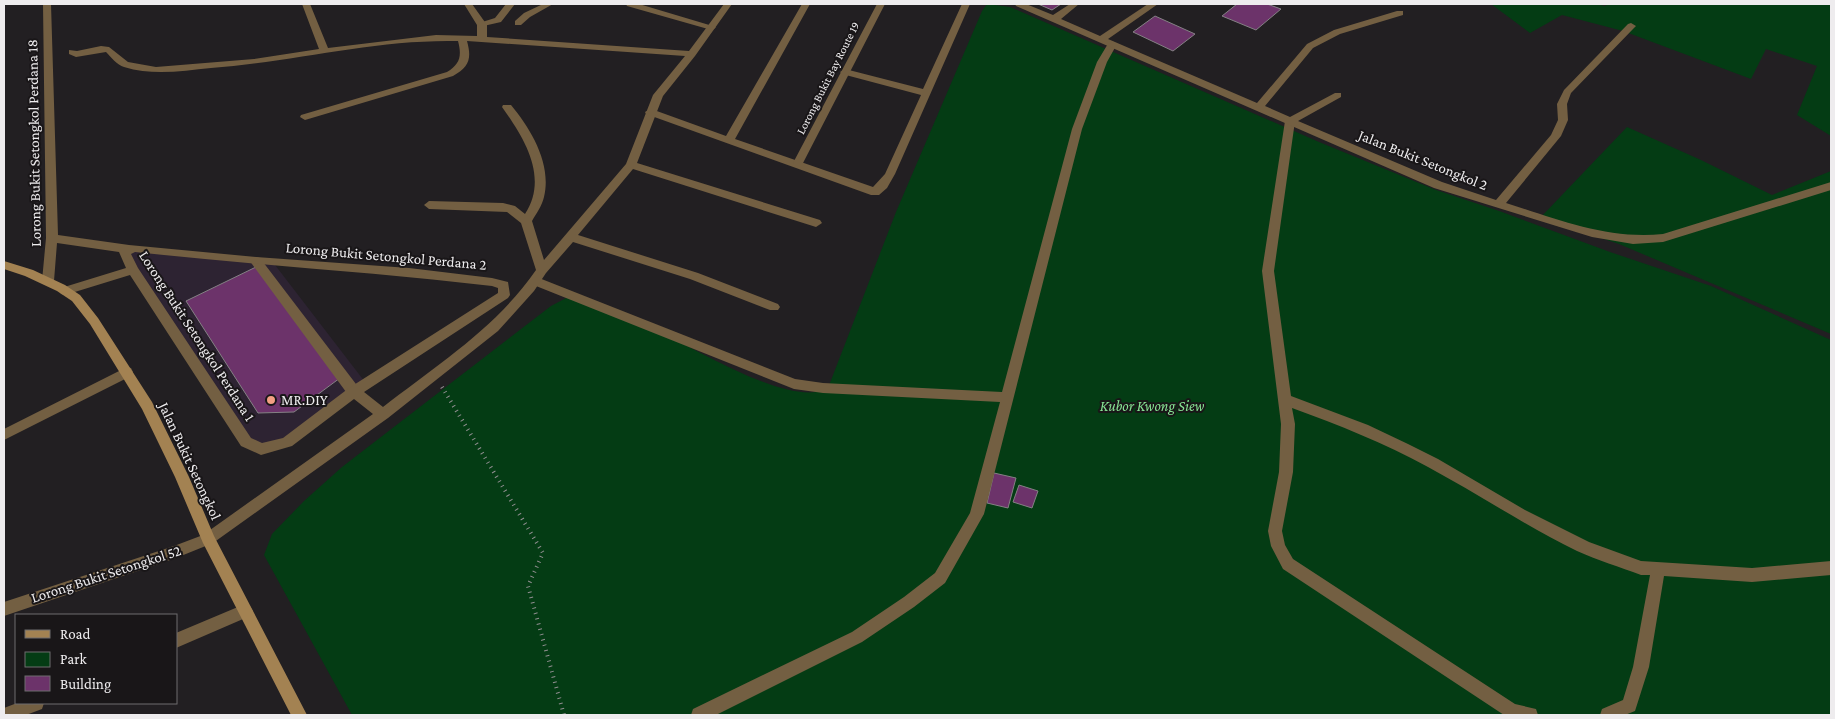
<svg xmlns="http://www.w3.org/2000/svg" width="1835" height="719" font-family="'Crimson Pro',serif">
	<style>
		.commercial { fill: #2d2332 }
		.green { fill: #043c14 }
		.building { fill: #6c336a; stroke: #848184 }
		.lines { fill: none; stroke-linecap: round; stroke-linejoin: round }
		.path { stroke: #908e90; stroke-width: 4; stroke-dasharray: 1 4.5; stroke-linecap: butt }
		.lane { fill: #735f42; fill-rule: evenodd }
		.street { fill: #735f42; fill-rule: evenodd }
		.secondary { fill: #a38252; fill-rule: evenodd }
		.poi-dot { fill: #f39f83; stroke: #191618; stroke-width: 2 }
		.labels { text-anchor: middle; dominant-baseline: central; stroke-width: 4; stroke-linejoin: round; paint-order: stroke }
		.far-street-label { font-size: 12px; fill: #eeecee; stroke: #191618 }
		.street-label { font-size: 15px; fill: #eeecee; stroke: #191618 }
		.poi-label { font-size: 15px; fill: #eeecee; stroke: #191618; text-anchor: start }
		.park-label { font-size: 15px; font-style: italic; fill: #87e394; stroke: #191618 }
	</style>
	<rect width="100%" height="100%" fill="#221f22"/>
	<path class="commercial" d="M 126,247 L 272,261 L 365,382 L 283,439 L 258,446 L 243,438 L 124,255 Z"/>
	<path class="green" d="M 987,4 L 1010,7 L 1319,142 L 1436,190 L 1502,212 L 1610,252 L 1711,286 L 1831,340 L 1831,715 L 352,715 L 264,555 L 272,534 L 304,501 L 342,467 L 551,306 L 568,297 C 600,310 632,322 664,335 C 700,350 792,409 828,388 L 896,212 L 982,11 Z
		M 1491,4 L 1597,4 L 1605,6 L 1608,4 L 1831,4 L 1831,136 L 1797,115 L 1817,66 L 1766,49 L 1751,79 L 1623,31 L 1562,15 L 1530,33 Z
		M 1627,127 L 1701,160 L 1772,195 L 1831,171 L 1831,334 L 1619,244 L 1540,218 Z"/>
	<path class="building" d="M 1038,4 L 1061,4 L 1052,10 Z
		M 1237,4 L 1267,4 L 1281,9 L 1256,30 L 1222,16 Z
		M 1155,16 L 1195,34 L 1173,51 L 1133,32 Z
		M 256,267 L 340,378 L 294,412 L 258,413 L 186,301 Z
		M 994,473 L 1016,478 L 1008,508 L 987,503 Z
		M 1019,485 L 1038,491 L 1032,508 L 1013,502 Z"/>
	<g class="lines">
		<path class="path" d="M 442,387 L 543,553 L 528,586 L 564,715"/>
		<path class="lane" d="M 506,4 L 515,4 L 501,22 L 479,27 L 479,23 L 495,18 Z
			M 543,4 L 553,4 L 530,17 L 521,25 L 515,25 L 515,21 L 524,13 Z
			M 626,4 L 639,4 L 716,27 L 714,29 L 708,29 L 627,6 Z
			M 802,4 L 810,4 L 735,139 L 873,187 L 885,174 L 921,95 L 842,74 L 840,72 L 845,69 L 923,89 L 962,4 L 970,4 L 895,174 L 887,188 L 879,195 L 871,195 L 646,114 L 645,112 L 650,109 L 654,110 L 726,136 Z
			M 1112,41 L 1117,44 L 1107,62 L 1082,129 L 984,514 L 945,583 L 914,607 L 862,642 L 716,715 L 691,715 L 693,709 L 852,632 L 904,597 L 935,573 L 970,513 L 1000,402 L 823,393 L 794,389 L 531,284 L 529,281 L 531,278 L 539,278 L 795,379 L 823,383 L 1002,392 L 1072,129 L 1097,62 L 1109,42 Z
			M 1290,118 L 1295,121 L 1274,271 L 1291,396 L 1368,425 L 1408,444 L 1438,459 L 1525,510 L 1589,542 L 1641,561 L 1752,568 L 1831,561 L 1831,575 L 1752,582 L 1664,576 L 1649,667 L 1635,711 L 1625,715 L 1600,715 L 1602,709 L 1623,700 L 1633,667 L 1650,575 L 1641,575 C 1620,567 1597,560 1577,551 C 1526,526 1478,494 1428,467 C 1384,443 1339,425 1292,408 L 1295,424 L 1293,472 L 1282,531 L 1285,545 L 1293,559 L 1515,704 L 1536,709 L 1538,715 L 1504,715 L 1283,569 L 1271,546 L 1268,531 L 1279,472 L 1281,424 L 1262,271 L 1285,121 Z
			M 256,257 L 260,258 L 359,388 L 360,392 L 359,396 L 349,396 L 252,264 L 250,261 L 252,258 Z
			M 245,604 L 250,606 L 253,611 L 250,616 L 176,648 L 176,633 Z
			M 17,703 L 44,703 L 42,709 L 26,715 L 4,715 L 4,708 Z"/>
		<path class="street" d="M 43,4 L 51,4 L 58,235 L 129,245 L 256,257 L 409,268 L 492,278 L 508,282 L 510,295 L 508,298 L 364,392 L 383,407 C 437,365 497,327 536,270 L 521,223 L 507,212 L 429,209 L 424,205 L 429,201 L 503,203 L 515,206 L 525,214 C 549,177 524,138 502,107 L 503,105 L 511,105 C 531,129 552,164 544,197 C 542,206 536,214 532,221 L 544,260 L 626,164 L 653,95 L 685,56 L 467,41 C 472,59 469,67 453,76 L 305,120 L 300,117 L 301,115 L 447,72 C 460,64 462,56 458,41 C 375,39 293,62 211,68 C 182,71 153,76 124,67 C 117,65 111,57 106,52 L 76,57 L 69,54 L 69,50 L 77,51 L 101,46 L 109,47 L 128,62 L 156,67 L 254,59 L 319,49 L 302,4 L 310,4 L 328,48 L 436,35 L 477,36 L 477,25 L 464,4 L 472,4 L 487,25 L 487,37 L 689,51 L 724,4 L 732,4 L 695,56 L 663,96 L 637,163 L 820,220 L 822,223 L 816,227 L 633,169 L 578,235 L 698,273 L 778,304 L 780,307 L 778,310 L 770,310 L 690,279 L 573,242 L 546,273 L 534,291 L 498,331 L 388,418 L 213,543 L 176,558 L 4,616 L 4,602 L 174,546 L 203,535 L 373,414 L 354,399 L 292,446 L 261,455 L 241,446 L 130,275 L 65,295 L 61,294 L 59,291 L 61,288 L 126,268 L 119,252 L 57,243 L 54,281 L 52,284 L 44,284 L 42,281 L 46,238 ZM 135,252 C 254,265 373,272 492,286 L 498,288 L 498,293 L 349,388 L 283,438 L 262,443 L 251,438 L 138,268 L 131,254 Z
			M 877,4 L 885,4 L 803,163 L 802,165 L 794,165 L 793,163 Z
			M 1015,4 L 1026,4 L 1053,15 L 1070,4 L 1079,4 L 1061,19 L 1100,36 L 1148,4 L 1158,4 L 1108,39 L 1257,103 L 1307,44 L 1334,30 L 1397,11 L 1403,11 L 1403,15 L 1340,34 L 1313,48 L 1265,106 L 1290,117 L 1335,93 L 1341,93 L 1341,97 L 1298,121 L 1442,182 L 1496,200 L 1551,135 L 1558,120 L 1557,104 L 1564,90 L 1628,24 L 1631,23 L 1636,26 L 1634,28 L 1571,93 L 1567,104 L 1568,120 L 1561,136 L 1506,203 C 1557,219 1608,240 1663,234 L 1831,182 L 1831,190 L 1663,242 L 1633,244 L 1592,237 L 1434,188 L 1016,6 Z
			M 127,367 L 131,368 L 133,372 L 131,376 L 4,440 L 4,429 Z"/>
		<path class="secondary" d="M 4,261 L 33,270 L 65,285 L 80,295 L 98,318 L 152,402 L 189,477 L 214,536 L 307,715 L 291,715 L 203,543 L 175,477 L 142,409 L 90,324 L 72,301 L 57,291 L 25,276 L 4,269 Z"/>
	</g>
	<circle class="poi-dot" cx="271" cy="400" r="5"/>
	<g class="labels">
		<g class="far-street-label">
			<text transform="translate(828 78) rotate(-63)">Lorong Bukit Bay Route 19</text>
		</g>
		<g class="street-label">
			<text transform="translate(34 143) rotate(-91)">Lorong Bukit Setongkol Perdana 18</text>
			<text transform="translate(1423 160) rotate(22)">Jalan Bukit Setongkol 2</text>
			<text transform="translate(386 256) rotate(5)">Lorong Bukit Setongkol Perdana 2</text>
			<text transform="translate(197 336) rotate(57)">Lorong Bukit Setongkol Perdana 1</text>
			<text transform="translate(190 461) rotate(65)">Jalan Bukit Setongkol</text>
			<text transform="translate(106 574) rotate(-18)">Lorong Bukit Setongkol 52</text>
		</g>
		<g class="poi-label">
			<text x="281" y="400">MR.DIY</text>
		</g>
		<g class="park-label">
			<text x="1152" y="406">Kubor Kwong Siew</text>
		</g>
	</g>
	<rect width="1835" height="719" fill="none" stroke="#eeecee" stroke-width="10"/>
	<rect x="15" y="614" width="162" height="90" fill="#191618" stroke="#6e6c6e"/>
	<rect x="25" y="630" width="25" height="8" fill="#a38252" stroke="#6e6c6e"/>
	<text x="60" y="639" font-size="15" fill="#eeecee">Road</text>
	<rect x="25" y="652" width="25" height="15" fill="#043c14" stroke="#6e6c6e"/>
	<text x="60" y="664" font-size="15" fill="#eeecee">Park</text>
	<rect x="25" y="676" width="25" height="15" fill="#6c336a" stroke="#6e6c6e"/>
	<text x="60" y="689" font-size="15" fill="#eeecee">Building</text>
</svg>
